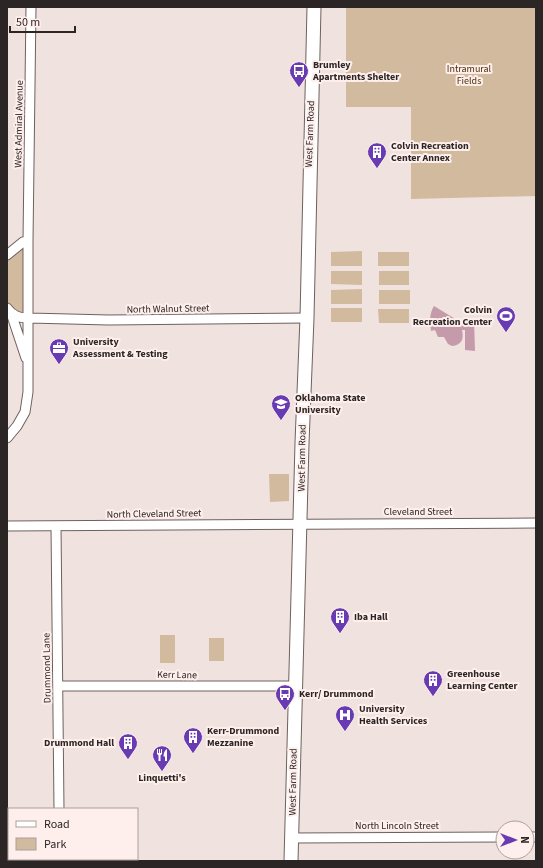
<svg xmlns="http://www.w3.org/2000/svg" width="543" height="868" font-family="'Source Sans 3',sans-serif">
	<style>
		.green { fill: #d2ba9f }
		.water { fill: #c59bab }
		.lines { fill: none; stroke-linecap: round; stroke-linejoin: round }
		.street-casing { stroke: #6d615e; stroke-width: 11 }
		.secondary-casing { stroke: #6d615e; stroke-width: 15 }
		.street { stroke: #fff; stroke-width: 9 }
		.secondary { stroke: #fff; stroke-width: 13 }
		.labels { text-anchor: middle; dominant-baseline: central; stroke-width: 4; stroke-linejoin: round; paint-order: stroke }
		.poi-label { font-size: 10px; font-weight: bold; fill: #2b2625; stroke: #feefec; text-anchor: start }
		.park-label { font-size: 10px; fill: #4d3006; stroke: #feefec }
		.street-label { font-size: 10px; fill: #2b2625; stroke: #feefec }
	</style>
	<rect width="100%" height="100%" fill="#f0e2de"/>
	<path class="green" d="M 346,7 L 536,7 L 536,196 L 411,199 L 411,107 L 346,107 Z
		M 23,242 L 29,318 L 7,308 L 7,255 Z
		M 362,251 L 362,266 L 331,266 L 331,252 Z
		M 378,252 L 409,252 L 409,266 L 378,266 Z
		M 331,271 L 362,271 L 362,285 L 331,284 Z
		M 379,271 L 409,271 L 409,285 L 379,285 Z
		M 362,289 L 362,304 L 331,304 L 331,290 Z
		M 379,290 L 410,290 L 410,304 L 379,304 Z
		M 331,308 L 362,308 L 362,322 L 331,322 Z
		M 378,309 L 409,309 L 409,323 L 379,323 Z
		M 269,474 L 289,474 L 289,501 L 270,502 Z
		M 160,635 L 175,635 L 175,663 L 160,663 Z
		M 209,638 L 224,638 L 224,661 L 209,661 Z"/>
	<path class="water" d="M 434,306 L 457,320 L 474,320 L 475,351 L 465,350 L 465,330 L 462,330 C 464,339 462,345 452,346 L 448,344 L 444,337 L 438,337 L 435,330 L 431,331 C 430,321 429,314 434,306 Z"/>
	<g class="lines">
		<g class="street-casing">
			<path id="street" d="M 7,255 L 23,242 L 28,241
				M 7,308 C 13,316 19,318 29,318 L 109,320 L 307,318
				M 11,313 L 26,358
				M 7,438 L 17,426 L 25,412 L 28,392 L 28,241 L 31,7
				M 7,526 L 536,523
				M 56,526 L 59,809
				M 58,686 L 295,686
				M 527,837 L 536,837
				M 292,838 L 503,837
				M 129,859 L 129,861"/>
		</g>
		<g class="secondary-casing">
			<path id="secondary" d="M 291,861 L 302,443 L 307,318 L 314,7"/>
		</g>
		<use href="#street" class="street"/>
		<use href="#secondary" class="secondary"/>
	</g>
	<defs>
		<g id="bus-pin" transform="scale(1)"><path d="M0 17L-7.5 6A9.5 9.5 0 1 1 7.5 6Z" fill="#683bb2" stroke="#feefec"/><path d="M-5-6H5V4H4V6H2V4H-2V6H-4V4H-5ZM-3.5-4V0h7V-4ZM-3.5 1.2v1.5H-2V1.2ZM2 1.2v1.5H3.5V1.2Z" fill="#fff"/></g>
		<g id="building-pin" transform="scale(1)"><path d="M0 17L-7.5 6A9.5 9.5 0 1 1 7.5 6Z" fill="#683bb2" stroke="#feefec"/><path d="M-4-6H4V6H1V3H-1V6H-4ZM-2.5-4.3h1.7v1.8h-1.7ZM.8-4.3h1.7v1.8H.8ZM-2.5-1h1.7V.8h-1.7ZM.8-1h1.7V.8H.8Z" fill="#fff"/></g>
		<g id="stadium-pin" transform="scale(1)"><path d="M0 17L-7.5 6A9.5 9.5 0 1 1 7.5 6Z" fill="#683bb2" stroke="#feefec"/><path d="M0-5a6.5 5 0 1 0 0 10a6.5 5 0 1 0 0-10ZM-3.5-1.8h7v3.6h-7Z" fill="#fff"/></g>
		<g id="office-pin" transform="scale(1)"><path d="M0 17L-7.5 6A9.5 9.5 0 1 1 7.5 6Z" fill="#683bb2" stroke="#feefec"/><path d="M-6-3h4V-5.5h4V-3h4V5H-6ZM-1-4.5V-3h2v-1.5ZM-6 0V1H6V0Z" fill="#fff"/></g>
		<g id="university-pin" transform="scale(1)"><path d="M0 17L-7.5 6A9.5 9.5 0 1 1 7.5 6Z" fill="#683bb2" stroke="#feefec"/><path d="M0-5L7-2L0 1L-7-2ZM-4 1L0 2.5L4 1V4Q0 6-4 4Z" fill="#fff"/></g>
		<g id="hospital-pin" transform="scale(1)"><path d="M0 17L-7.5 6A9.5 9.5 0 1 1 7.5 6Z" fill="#683bb2" stroke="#feefec"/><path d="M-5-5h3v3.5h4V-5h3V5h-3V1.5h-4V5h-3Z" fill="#fff"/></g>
		<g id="restaurant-pin" transform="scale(1)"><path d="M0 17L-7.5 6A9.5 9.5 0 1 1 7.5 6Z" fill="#683bb2" stroke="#feefec"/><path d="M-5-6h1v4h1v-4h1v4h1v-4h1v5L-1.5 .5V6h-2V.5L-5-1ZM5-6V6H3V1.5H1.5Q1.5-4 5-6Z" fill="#fff"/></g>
	</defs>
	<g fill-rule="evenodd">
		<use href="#bus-pin" x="299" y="71"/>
		<use href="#building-pin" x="377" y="152"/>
		<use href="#stadium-pin" x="506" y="316"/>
		<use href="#office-pin" x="59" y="348"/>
		<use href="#university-pin" x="281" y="404"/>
		<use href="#building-pin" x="340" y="617"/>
		<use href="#building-pin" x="433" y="680"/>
		<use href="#bus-pin" x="285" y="694"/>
		<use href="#hospital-pin" x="345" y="715"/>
		<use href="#building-pin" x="193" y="737"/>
		<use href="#building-pin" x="128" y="743"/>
		<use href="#restaurant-pin" x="162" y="755"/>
	</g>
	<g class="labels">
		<g class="poi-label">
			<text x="313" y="65">Brumley<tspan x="313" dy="12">Apartments Shelter</tspan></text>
			<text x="391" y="146">Colvin Recreation<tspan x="391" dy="12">Center Annex</tspan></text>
			<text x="492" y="310" text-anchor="end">Colvin<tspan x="492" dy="12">Recreation Center</tspan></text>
			<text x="73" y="342">University<tspan x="73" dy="12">Assessment &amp; Testing</tspan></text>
			<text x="295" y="398">Oklahoma State<tspan x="295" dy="12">University</tspan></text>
			<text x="354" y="617">Iba Hall</text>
			<text x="447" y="674">Greenhouse<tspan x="447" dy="12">Learning Center</tspan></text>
			<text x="299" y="694">Kerr/ Drummond</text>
			<text x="359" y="709">University<tspan x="359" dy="12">Health Services</tspan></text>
			<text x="207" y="731">Kerr-Drummond<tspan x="207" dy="12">Mezzanine</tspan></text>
			<text x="114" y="743" text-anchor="end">Drummond Hall</text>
			<text x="162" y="778" text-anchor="middle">Linquetti's</text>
		</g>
		<g class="park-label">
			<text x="469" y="69">Intramural<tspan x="469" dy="12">Fields</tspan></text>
		</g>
		<g class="street-label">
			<text transform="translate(19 124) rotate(-89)">West Admiral Avenue</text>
			<text transform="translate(310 134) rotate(-88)">West Farm Road</text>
			<text transform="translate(168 309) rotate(-1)">North Walnut Street</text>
			<text transform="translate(302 458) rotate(-89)">West Farm Road</text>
			<text x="418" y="512">Cleveland Street</text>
			<text transform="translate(154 514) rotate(-1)">North Cleveland Street</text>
			<text transform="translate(47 668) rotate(-91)">Drummond Lane</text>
			<text transform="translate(177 675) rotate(1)">Kerr Lane</text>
			<text transform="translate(293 782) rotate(-89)">West Farm Road</text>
			<text x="397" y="826">North Lincoln Street</text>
		</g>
	</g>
	<rect width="543" height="868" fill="none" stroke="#2b2625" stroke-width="16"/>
	<rect x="8" y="808" width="130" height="52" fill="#feefec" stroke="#aa9f9c"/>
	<rect x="16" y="821" width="20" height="6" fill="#ffffff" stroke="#aa9f9c"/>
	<text x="44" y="828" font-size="12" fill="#2b2625">Road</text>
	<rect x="16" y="838" width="20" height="12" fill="#d2ba9f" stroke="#aa9f9c"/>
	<text x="44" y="848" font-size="12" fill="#2b2625">Park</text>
	<g transform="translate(515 840) rotate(90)"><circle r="19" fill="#feefec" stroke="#aa9f9c"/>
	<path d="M0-3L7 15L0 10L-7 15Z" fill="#683bb2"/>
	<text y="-6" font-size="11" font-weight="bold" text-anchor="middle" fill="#2b2625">N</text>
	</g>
	<path d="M10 26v6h65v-6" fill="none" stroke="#2b2625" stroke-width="2"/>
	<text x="16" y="26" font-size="12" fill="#2b2625" stroke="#feefec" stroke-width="3" paint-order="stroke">50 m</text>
</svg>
